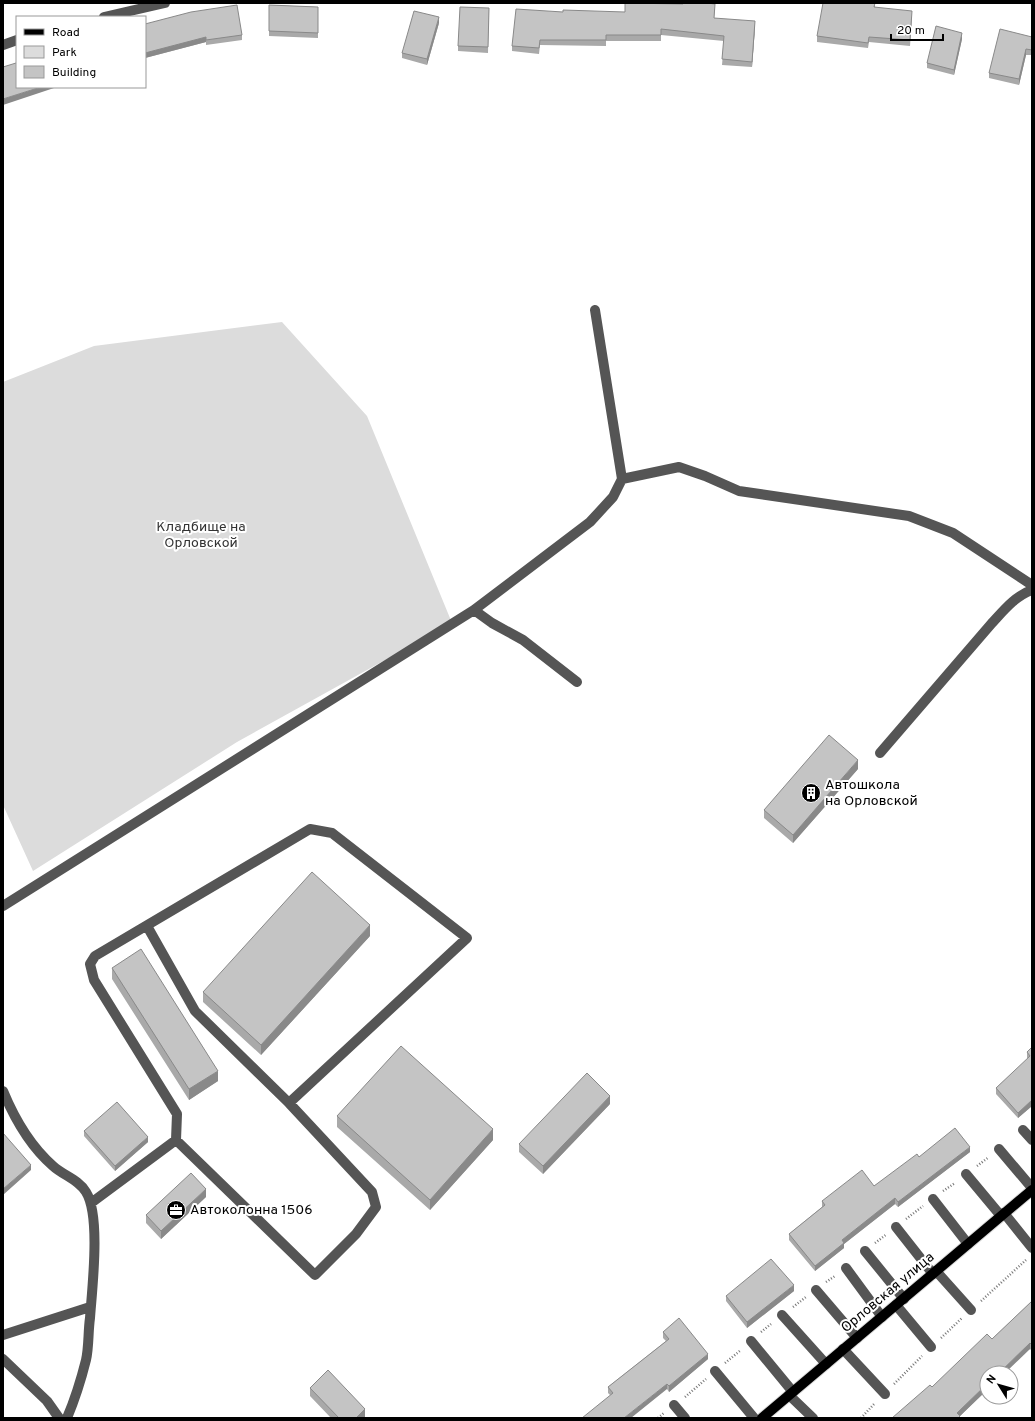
<svg xmlns="http://www.w3.org/2000/svg" width="1035" height="1421" font-family="Overpass,sans-serif">
	<style>
		.green { fill: #dcdcdc }
		.lines { fill: none; stroke-linecap: round; stroke-linejoin: round }
		.major-casing { stroke: #dbdbdb; stroke-width: 12 }
		.path { stroke: #777; stroke-width: 2.5; stroke-dasharray: 1 2; stroke-linecap: butt }
		.minor { stroke: #555; stroke-width: 10 }
		.major { stroke: #000; stroke-width: 10 }
		.wall { fill: #a9a9a9 }
		.shaded-wall { fill: #898989 }
		.building { fill: #c4c4c4; stroke: #898989 }
		.labels { text-anchor: middle; dominant-baseline: central; stroke-width: 4; stroke-linejoin: round; paint-order: stroke }
		.park-label { font-size: 14px; fill: #333; stroke: #fff }
		.poi-label { font-size: 14px; fill: #000; stroke: #fff; text-anchor: start }
		.street-label { font-size: 14px; fill: #000; stroke: #fff }
	</style>
	<rect width="100%" height="100%" fill="#fff"/>
	<path class="green" d="M 282,322 L 367,416 L 452,623 L 237,742 L 33,871 L 3,805 L 3,382 L 94,346 Z"/>
	<g class="lines">
		<g class="major-casing">
			<path id="major" d="M 762,1418 L 1032,1190"/>
		</g>
		<path class="path" d="M 977,1166 L 989,1157
			M 943,1191 L 955,1183
			M 906,1219 L 923,1206
			M 875,1243 L 887,1234
			M 826,1282 L 835,1276
			M 981,1301 L 1026,1260
			M 793,1307 L 806,1297
			M 761,1332 L 771,1324
			M 941,1338 L 962,1318
			M 725,1363 L 741,1350
			M 894,1384 L 922,1356
			M 685,1397 L 706,1379
			M 658,1418 L 664,1413
			M 861,1418 L 875,1403"/>
		<path class="minor" d="M 104,17 L 165,3
			M 3,45 L 17,40
			M 622,479 L 679,467 L 705,476 L 739,491 L 909,516 L 953,533 L 1032,585
			M 474,610 L 492,623 L 523,640 L 577,682
			M 880,753 L 992,623 C 1004,610 1015,596 1032,590
			M 3,906 L 474,610 L 590,522 L 613,497 L 622,479 L 595,310
			M 3,1091 C 15,1120 30,1146 53,1166 C 64,1176 78,1179 86,1192 C 101,1216 92,1289 90,1318 C 88,1332 89,1347 86,1360 C 81,1380 75,1399 67,1418
			M 1023,1130 L 1032,1140
			M 176,1140 L 315,1275 L 356,1234 L 376,1207 L 372,1192 L 289,1103
			M 999,1149 L 1032,1188
			M 966,1174 L 1001,1216
			M 933,1199 L 968,1244
			M 91,1203 L 176,1140 L 177,1114 L 94,980 L 90,964 L 95,956 L 310,829 L 332,833 L 467,938 L 289,1103 L 195,1011 L 147,926
			M 1004,1213 L 1032,1248
			M 896,1227 L 933,1274
			M 865,1251 L 904,1299
			M 846,1268 L 882,1317
			M 936,1271 L 971,1310
			M 816,1290 L 857,1338
			M 896,1305 L 931,1347
			M 782,1315 L 826,1364
			M 3,1335 L 90,1307
			M 751,1341 L 793,1392
			M 843,1349 L 885,1394
			M 3,1359 L 47,1401 L 59,1418
			M 715,1371 L 754,1418
			M 789,1395 L 813,1418
			M 674,1405 L 685,1418"/>
		<use href="#major" class="major"/>
	</g>
	<path class="wall" d="M 875,3 L 875,7 L 912,17 L 910,46 L 869,42 L 868,48 L 817,42 L 817,36 Z
		M 269,5 L 318,7 L 318,38 L 269,36 Z
		M 489,8 L 488,53 L 458,51 L 458,46 Z
		M 715,9 L 714,18 L 755,27 L 752,67 L 722,65 L 724,41 L 661,35 L 661,41 L 606,41 L 606,46 L 540,45 L 539,54 L 512,51 L 512,46 L 563,12 L 625,12 Z
		M 439,23 L 427,65 L 402,58 L 402,53 Z
		M 145,24 L 242,35 L 242,40 L 206,45 L 206,42 L 145,58 Z
		M 1032,37 L 1032,55 L 1026,55 L 1019,85 L 989,78 L 989,73 Z
		M 962,39 L 954,75 L 927,68 L 927,63 Z
		M 858,769 L 793,843 L 764,818 L 764,810 Z
		M 370,936 L 261,1055 L 203,1002 L 203,992 Z
		M 112,968 L 218,1081 L 189,1100 L 112,979 Z
		M 1032,1047 L 1032,1106 L 1018,1118 L 996,1094 L 996,1088 L 1028,1059 L 1027,1058 L 1027,1052 Z
		M 610,1104 L 543,1174 L 519,1152 L 519,1144 Z
		M 337,1116 L 493,1140 L 430,1210 L 337,1127 Z
		M 84,1131 L 148,1142 L 115,1171 L 84,1136 Z
		M 970,1152 L 898,1207 L 895,1204 L 844,1244 L 844,1248 L 815,1271 L 789,1240 L 789,1234 L 822,1207 L 822,1201 L 874,1186 L 919,1157 Z
		M 206,1197 L 161,1239 L 146,1223 L 146,1215 Z
		M 794,1291 L 747,1328 L 726,1301 L 726,1296 Z
		M 1032,1301 L 1032,1351 L 1030,1349 L 987,1373 L 987,1390 L 960,1416 L 960,1418 L 932,1387 L 992,1339 Z
		M 663,1332 L 708,1359 L 669,1392 L 667,1389 L 610,1395 L 608,1393 L 608,1387 L 666,1341 L 663,1338 Z
		M 310,1388 L 365,1417 L 365,1418 L 331,1418 L 310,1396 Z"/>
	<path class="shaded-wall" d="M 439,17 L 439,23 L 427,65 L 427,59 Z
		M 755,21 L 755,27 L 752,67 L 752,62 Z
		M 962,33 L 962,39 L 954,75 L 954,70 Z
		M 206,37 L 206,42 L 145,58 L 145,53 Z
		M 1026,49 L 1026,55 L 1019,85 L 1019,79 Z
		M 41,87 L 57,87 L 3,105 L 3,99 Z
		M 858,760 L 858,769 L 793,843 L 793,835 Z
		M 370,925 L 370,936 L 261,1055 L 261,1045 Z
		M 218,1071 L 218,1081 L 189,1100 L 189,1089 Z
		M 610,1096 L 610,1104 L 543,1174 L 543,1166 Z
		M 1032,1100 L 1032,1106 L 1018,1118 L 1018,1113 Z
		M 493,1129 L 493,1140 L 430,1210 L 430,1200 Z
		M 148,1137 L 148,1142 L 115,1171 L 115,1166 Z
		M 970,1147 L 970,1152 L 898,1207 L 898,1202 Z
		M 31,1165 L 31,1170 L 3,1195 L 3,1189 Z
		M 206,1189 L 206,1197 L 161,1239 L 161,1231 Z
		M 895,1198 L 895,1204 L 844,1244 L 844,1248 L 815,1271 L 815,1266 L 842,1240 Z
		M 794,1285 L 794,1291 L 747,1328 L 747,1322 Z
		M 1030,1343 L 1030,1349 L 1005,1373 L 999,1373 Z
		M 708,1354 L 708,1359 L 669,1392 L 669,1386 Z
		M 667,1384 L 667,1389 L 631,1418 L 624,1418 Z
		M 987,1384 L 987,1390 L 960,1416 L 960,1418 L 957,1418 L 957,1413 Z
		M 365,1409 L 365,1418 L 356,1418 Z"/>
	<path class="building" d="M 625,3 L 683,4 L 683,3 L 707,3 L 715,4 L 714,18 L 755,21 L 752,62 L 722,59 L 724,36 L 661,29 L 661,35 L 606,35 L 606,40 L 540,40 L 539,48 L 512,46 L 516,9 L 563,12 L 563,10 L 625,12 Z
		M 823,3 L 875,3 L 874,7 L 912,11 L 910,40 L 869,37 L 868,43 L 817,36 Z
		M 237,5 L 242,35 L 206,40 L 206,37 L 145,53 L 145,24 L 191,12 Z
		M 269,5 L 318,7 L 318,33 L 269,31 Z
		M 460,7 L 489,8 L 488,47 L 458,46 Z
		M 414,11 L 439,17 L 427,59 L 402,53 Z
		M 936,26 L 962,33 L 954,70 L 927,63 Z
		M 1000,29 L 1032,37 L 1032,50 L 1026,49 L 1019,79 L 989,73 Z
		M 16,63 L 17,63 L 17,87 L 41,87 L 3,99 L 3,67 Z
		M 829,735 L 858,760 L 793,835 L 764,810 Z
		M 312,872 L 370,925 L 261,1045 L 203,992 Z
		M 141,949 L 218,1071 L 189,1089 L 112,968 Z
		M 401,1046 L 493,1129 L 430,1200 L 337,1116 Z
		M 1032,1047 L 1032,1100 L 1018,1113 L 996,1088 L 1030,1056 L 1027,1052 Z
		M 587,1073 L 610,1096 L 543,1166 L 519,1144 Z
		M 117,1102 L 148,1137 L 115,1166 L 84,1131 Z
		M 955,1128 L 970,1147 L 898,1202 L 895,1198 L 842,1240 L 844,1243 L 815,1266 L 789,1234 L 825,1205 L 822,1201 L 862,1170 L 874,1186 L 917,1154 L 919,1157 Z
		M 3,1133 L 31,1165 L 3,1189 Z
		M 191,1173 L 206,1189 L 161,1231 L 146,1215 Z
		M 771,1259 L 794,1285 L 747,1322 L 726,1296 Z
		M 1032,1301 L 1032,1345 L 1030,1343 L 999,1373 L 987,1373 L 987,1384 L 957,1413 L 960,1416 L 958,1418 L 892,1418 L 930,1385 L 932,1387 L 987,1334 L 992,1339 Z
		M 679,1318 L 708,1354 L 669,1386 L 667,1384 L 624,1418 L 582,1418 L 613,1393 L 608,1387 L 669,1339 L 663,1332 Z
		M 328,1370 L 365,1409 L 356,1418 L 339,1418 L 310,1388 Z"/>
	<defs>
		<g id="building-disc" transform="scale(1)"><circle r="9.5" fill="#000" stroke="#fff"/><path d="M-4-6H4V6H1V3H-1V6H-4ZM-2.5-4.3h1.7v1.8h-1.7ZM.8-4.3h1.7v1.8H.8ZM-2.5-1h1.7V.8h-1.7ZM.8-1h1.7V.8H.8Z" fill="#fff"/></g>
		<g id="office-disc" transform="scale(1)"><circle r="9.5" fill="#000" stroke="#fff"/><path d="M-6-3h4V-5.5h4V-3h4V5H-6ZM-1-4.5V-3h2v-1.5ZM-6 0V1H6V0Z" fill="#fff"/></g>
	</defs>
	<g fill-rule="evenodd">
		<use href="#building-disc" x="811" y="793"/>
		<use href="#office-disc" x="176" y="1210"/>
	</g>
	<g class="labels">
		<g class="park-label">
			<text x="201" y="527">Кладбище на<tspan x="201" dy="16">Орловской</tspan></text>
		</g>
		<g class="poi-label">
			<text x="825" y="785">Автошкола<tspan x="825" dy="16">на Орловской</tspan></text>
			<text x="190" y="1210">Автоколонна 1506</text>
		</g>
		<g class="street-label">
			<text transform="translate(888 1293) rotate(-40)">Орловская улица</text>
		</g>
	</g>
	<rect width="1035" height="1421" fill="none" stroke="#000000" stroke-width="8"/>
	<rect x="16" y="16" width="130" height="72" fill="#ffffff" stroke="#999999"/>
	<rect x="24" y="29" width="20" height="6" fill="#000000" stroke="#999999"/>
	<text x="52" y="36" font-size="12" fill="#000000">Road</text>
	<rect x="24" y="46" width="20" height="12" fill="#dcdcdc" stroke="#999999"/>
	<text x="52" y="56" font-size="12" fill="#000000">Park</text>
	<rect x="24" y="66" width="20" height="12" fill="#c4c4c4" stroke="#999999"/>
	<text x="52" y="76" font-size="12" fill="#000000">Building</text>
	<g transform="translate(999 1385) rotate(307)"><circle r="19" fill="#ffffff" stroke="#999999"/>
	<path d="M0-3L7 15L0 10L-7 15Z" fill="#000000"/>
	<text y="-6" font-size="11" font-weight="bold" text-anchor="middle" fill="#000000">N</text>
	</g>
	<path d="M891 34v6h52v-6" fill="none" stroke="#000000" stroke-width="2"/>
	<text x="897" y="34" font-size="12" fill="#000000" stroke="#ffffff" stroke-width="3" paint-order="stroke">20 m</text>
</svg>
